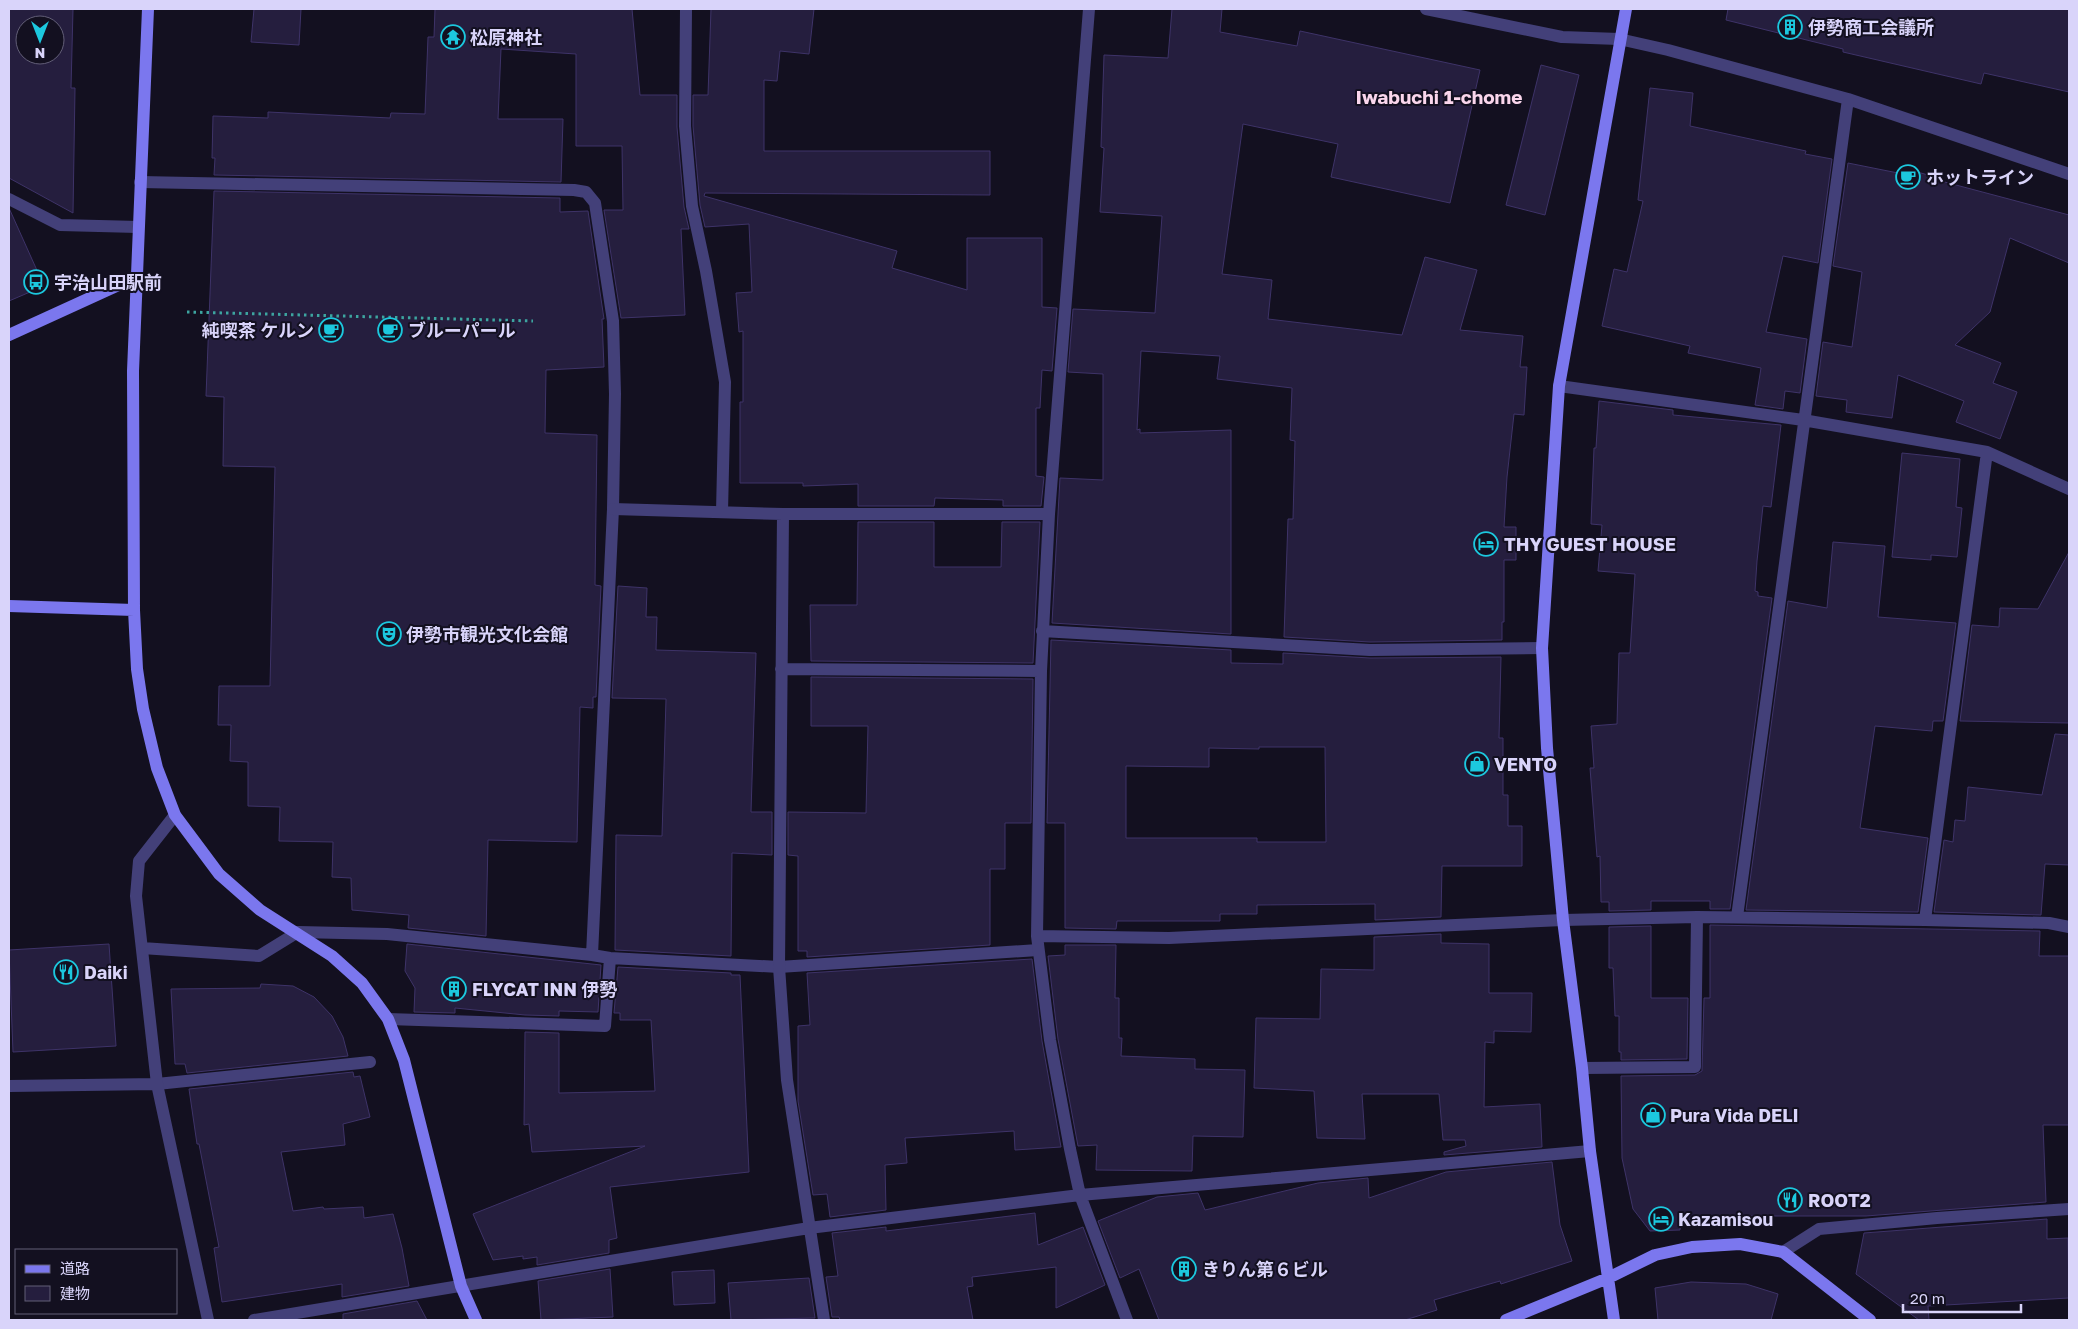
<svg xmlns="http://www.w3.org/2000/svg" width="2078" height="1329" font-family="'Golos Text','Noto Sans JP',sans-serif">
	<style>
		.building { fill: #251e3e; stroke: #3e3368; fill-rule: evenodd }
		.lines { fill: none; stroke-linecap: round; stroke-linejoin: round }
		.path { stroke: #3da5a0; stroke-width: 3; stroke-dasharray: 2.5 4; stroke-linecap: butt }
		.lane { stroke: #434079; stroke-width: 12 }
		.street { stroke: #434079; stroke-width: 12 }
		.secondary { stroke: #7b77ee; stroke-width: 12 }
		.labels { text-anchor: middle; dominant-baseline: central; stroke-width: 4; stroke-linejoin: round; paint-order: stroke }
		.poi-label { font-size: 18px; font-weight: bold; fill: #d9d4fa; stroke: #131020; text-anchor: start }
		.neighbourhood-label { font-size: 19px; font-weight: bold; fill: #fad6ec; stroke: #131020 }
	</style>
	<rect width="100%" height="100%" fill="#131020"/>
	<path class="building" d="M 9,9 L 73,9 L 71,88 L 75,88 L 73,213 L 9,178 ZM 25,25 L 55,25 L 55,55 L 25,55 Z
		M 254,9 L 301,9 L 299,45 L 251,42 Z
		M 435,9 L 632,9 L 640,95 L 677,95 L 677,127 L 684,207 L 689,229 L 681,229 L 685,315 L 621,318 L 604,210 L 623,210 L 622,146 L 576,146 L 576,54 L 501,49 L 498,119 L 563,119 L 561,182 L 214,175 L 215,158 L 212,158 L 213,116 L 268,118 L 268,112 L 390,118 L 391,113 L 425,114 L 428,37 L 434,37 Z
		M 711,9 L 814,9 L 809,54 L 780,51 L 777,81 L 764,80 L 764,151 L 990,151 L 990,195 L 705,193 L 704,196 L 897,251 L 892,268 L 967,290 L 967,238 L 1042,238 L 1042,307 L 1057,308 L 1052,371 L 1042,370 L 1040,408 L 1036,408 L 1036,476 L 1044,477 L 1041,506 L 1003,506 L 1003,500 L 935,498 L 934,506 L 858,506 L 858,484 L 803,486 L 803,483 L 740,483 L 740,402 L 743,402 L 743,331 L 739,332 L 736,293 L 752,292 L 749,224 L 705,227 L 700,205 L 693,126 L 693,95 L 708,95 Z
		M 1172,9 L 1222,9 L 1220,32 L 1297,46 L 1300,31 L 1480,70 L 1450,203 L 1331,177 L 1338,144 L 1243,124 L 1222,274 L 1272,280 L 1268,319 L 1402,335 L 1425,257 L 1477,270 L 1460,330 L 1523,336 L 1520,367 L 1527,367 L 1524,415 L 1514,414 L 1507,477 L 1504,527 L 1516,527 L 1516,560 L 1504,560 L 1504,622 L 1502,622 L 1502,640 L 1370,642 L 1284,637 L 1288,519 L 1293,519 L 1295,441 L 1290,440 L 1292,388 L 1217,379 L 1220,356 L 1141,351 L 1137,430 L 1140,429 L 1140,433 L 1231,430 L 1231,634 L 1052,623 L 1060,478 L 1103,480 L 1103,374 L 1068,372 L 1073,309 L 1155,313 L 1162,216 L 1100,212 L 1104,148 L 1101,147 L 1104,55 L 1168,58 Z
		M 1728,9 L 2069,9 L 2069,92 L 1984,73 L 1981,84 L 1843,52 L 1843,49 L 1726,20 Z
		M 1541,65 L 1579,75 L 1545,215 L 1506,205 Z
		M 1650,88 L 1693,93 L 1690,126 L 1806,151 L 1805,154 L 1832,159 L 1818,263 L 1783,256 L 1766,332 L 1807,339 L 1800,393 L 1785,391 L 1783,409 L 1755,405 L 1761,368 L 1688,353 L 1690,346 L 1602,326 L 1614,269 L 1627,272 L 1643,201 L 1638,200 Z
		M 1848,163 L 1898,173 L 1900,167 L 1942,179 L 1941,181 L 2069,215 L 2069,263 L 2010,238 L 1990,312 L 1955,345 L 2001,363 L 1993,383 L 2017,392 L 2000,439 L 1956,422 L 1964,401 L 1898,375 L 1892,418 L 1846,412 L 1847,400 L 1816,396 L 1823,342 L 1852,347 L 1862,272 L 1833,266 Z
		M 214,191 L 560,198 L 560,212 L 588,211 L 604,319 L 602,319 L 604,367 L 546,370 L 545,433 L 597,435 L 595,585 L 601,586 L 596,697 L 593,697 L 593,708 L 580,707 L 577,842 L 488,840 L 486,936 L 408,928 L 409,915 L 352,910 L 351,878 L 332,877 L 333,842 L 279,841 L 280,807 L 248,806 L 248,762 L 230,761 L 231,725 L 218,725 L 219,686 L 270,686 L 275,467 L 223,466 L 224,397 L 206,396 Z
		M 9,208 L 44,286 L 9,301 Z
		M 1599,401 L 1673,410 L 1673,415 L 1781,425 L 1771,507 L 1763,506 L 1757,561 L 1755,591 L 1758,592 L 1758,596 L 1772,598 L 1730,909 L 1710,909 L 1710,901 L 1651,901 L 1651,910 L 1609,911 L 1609,902 L 1601,902 L 1600,856 L 1597,857 L 1590,768 L 1594,768 L 1591,726 L 1617,724 L 1619,653 L 1630,653 L 1635,574 L 1598,571 L 1602,525 L 1591,524 L 1594,448 L 1596,448 Z
		M 1902,453 L 1960,459 L 1956,507 L 1962,508 L 1957,557 L 1931,555 L 1931,560 L 1892,557 Z
		M 858,522 L 934,522 L 934,567 L 1001,567 L 1002,522 L 1040,522 L 1033,663 L 811,661 L 810,605 L 857,605 Z
		M 1833,542 L 1885,546 L 1878,617 L 1956,623 L 1943,721 L 1933,721 L 1932,731 L 1875,726 L 1860,828 L 1928,838 L 1918,912 L 1746,910 L 1788,601 L 1827,608 Z
		M 2069,552 L 2069,723 L 1960,721 L 1972,625 L 1999,627 L 2000,608 L 2038,609 Z
		M 618,586 L 647,588 L 646,617 L 657,617 L 656,650 L 756,653 L 751,812 L 772,812 L 772,855 L 732,853 L 731,956 L 615,950 L 616,835 L 662,836 L 666,699 L 612,698 Z
		M 1051,640 L 1231,650 L 1231,663 L 1283,664 L 1283,653 L 1370,658 L 1501,657 L 1499,738 L 1503,738 L 1503,795 L 1508,795 L 1508,826 L 1522,826 L 1522,866 L 1442,866 L 1441,917 L 1375,920 L 1375,904 L 1257,905 L 1257,914 L 1220,914 L 1220,921 L 1117,921 L 1116,929 L 1065,928 L 1065,823 L 1047,823 ZM 1259,747 L 1325,747 L 1326,842 L 1257,842 L 1257,838 L 1126,838 L 1126,766 L 1209,767 L 1209,748 L 1259,749 Z
		M 811,677 L 1033,679 L 1031,823 L 1005,823 L 1005,869 L 990,869 L 990,945 L 807,957 L 807,951 L 798,951 L 798,856 L 788,855 L 788,812 L 866,813 L 868,726 L 811,726 Z
		M 2055,734 L 2069,735 L 2069,865 L 2045,864 L 2041,915 L 1934,912 L 1944,840 L 1953,842 L 1955,820 L 1965,821 L 1968,787 L 2042,795 Z
		M 1710,925 L 2040,931 L 2039,956 L 2069,956 L 2069,1125 L 2043,1125 L 2046,1202 L 1866,1216 L 1737,1216 L 1737,1220 L 1681,1220 L 1680,1230 L 1650,1231 L 1633,1209 L 1622,1158 L 1621,1076 L 1695,1075 L 1702,1071 L 1704,998 L 1710,998 Z
		M 1651,926 L 1651,998 L 1688,998 L 1687,1059 L 1621,1060 L 1621,1052 L 1619,1052 L 1619,1016 L 1615,1016 L 1613,968 L 1609,968 L 1609,927 Z
		M 1441,934 L 1441,943 L 1489,944 L 1489,993 L 1532,993 L 1531,1032 L 1494,1031 L 1494,1043 L 1485,1042 L 1484,1107 L 1540,1104 L 1542,1147 L 1444,1155 L 1444,1152 L 1466,1146 L 1465,1140 L 1443,1140 L 1439,1094 L 1362,1094 L 1365,1139 L 1317,1138 L 1314,1091 L 1254,1088 L 1256,1018 L 1320,1019 L 1321,969 L 1374,970 L 1374,937 Z
		M 109,944 L 116,1046 L 13,1052 L 9,950 Z
		M 407,944 L 601,965 L 598,1012 L 559,1011 L 559,1016 L 525,1015 L 455,1008 L 455,1013 L 414,1012 L 415,988 L 405,971 Z
		M 1065,945 L 1116,945 L 1115,998 L 1119,998 L 1119,1038 L 1122,1038 L 1121,1056 L 1195,1059 L 1195,1069 L 1245,1070 L 1243,1137 L 1193,1136 L 1192,1171 L 1096,1170 L 1097,1145 L 1078,1146 L 1058,1039 L 1048,956 L 1065,955 Z
		M 1032,959 L 1042,1041 L 1061,1147 L 1015,1150 L 1014,1131 L 905,1138 L 907,1163 L 885,1165 L 886,1210 L 830,1217 L 827,1194 L 813,1195 L 798,1101 L 798,1026 L 810,1025 L 807,973 Z
		M 618,967 L 731,973 L 731,975 L 740,975 L 749,1172 L 610,1187 L 617,1238 L 609,1240 L 609,1253 L 537,1265 L 537,1257 L 523,1259 L 523,1256 L 493,1260 L 473,1214 L 645,1146 L 532,1152 L 529,1124 L 524,1125 L 525,1032 L 559,1033 L 559,1093 L 655,1091 L 651,1020 L 620,1020 L 620,1013 L 614,1013 Z
		M 261,984 L 293,986 L 314,997 L 332,1016 L 343,1037 L 348,1056 L 187,1073 L 185,1064 L 175,1064 L 171,989 L 260,988 Z
		M 353,1072 L 354,1077 L 360,1076 L 370,1117 L 343,1124 L 345,1145 L 281,1152 L 293,1211 L 323,1207 L 324,1209 L 363,1207 L 364,1218 L 393,1214 L 402,1248 L 409,1286 L 342,1297 L 342,1284 L 222,1302 L 214,1248 L 219,1247 L 199,1144 L 197,1144 L 189,1089 Z
		M 1552,1162 L 1560,1225 L 1572,1261 L 1501,1284 L 1500,1281 L 1434,1300 L 1437,1310 L 1405,1320 L 1159,1320 L 1139,1269 L 1120,1278 L 1098,1221 L 1157,1197 L 1198,1193 L 1205,1210 L 1318,1183 L 1368,1178 L 1369,1198 L 1446,1172 Z
		M 1035,1213 L 1038,1245 L 1083,1227 L 1105,1285 L 1056,1308 L 1056,1267 L 972,1277 L 973,1286 L 967,1287 L 973,1320 L 840,1320 L 839,1317 L 832,1317 L 826,1277 L 838,1276 L 832,1233 L 886,1227 L 886,1231 Z
		M 2047,1219 L 2047,1239 L 2068,1238 L 2069,1298 L 1928,1306 L 1929,1320 L 1919,1320 L 1856,1274 L 1864,1233 Z
		M 610,1269 L 613,1317 L 541,1320 L 538,1281 Z
		M 714,1270 L 715,1303 L 674,1305 L 672,1272 Z
		M 809,1278 L 815,1318 L 731,1320 L 728,1283 Z
		M 1691,1282 L 1746,1284 L 1778,1294 L 1771,1320 L 1658,1320 L 1655,1288 Z
		M 417,1301 L 427,1320 L 343,1320 L 343,1314 Z"/>
	<g class="lines">
		<path class="path" d="M 187,312 L 533,321"/>
		<path class="lane" d="M 140,182 L 574,190 L 586,192 L 595,203 L 613,321 L 615,394 L 613,509 L 592,955
			M 298,932 L 387,934 L 592,955 L 610,958 L 779,967 L 1038,950
			M 388,1019 L 605,1026 L 610,958
			M 157,1084 L 370,1062"/>
		<path class="street" d="M 686,9 L 685,126 L 692,206 L 706,271 L 725,382 L 722,512
			M 1089,9 L 1049,514 L 1041,671 L 1037,936 L 1050,1040 L 1070,1149 L 1080,1195 L 1127,1320
			M 1426,9 L 1562,37 L 1619,39 L 1668,50 L 1848,99 L 2069,174
			M 9,199 L 60,225 L 138,227
			M 1559,386 L 1803,420 L 1987,452 L 2069,489
			M 613,509 L 783,514 L 1049,514
			M 783,514 L 779,967 L 787,1080 L 824,1320
			M 1042,631 L 1370,650 L 1542,648
			M 781,669 L 1041,671
			M 175,815 L 139,861 L 136,896 L 157,1084 L 208,1320
			M 1737,917 L 1848,99
			M 1925,920 L 1987,452
			M 1037,936 L 1169,938 L 1563,920 L 1697,917 L 1925,920 L 2049,923 L 2069,927
			M 142,948 L 259,956 L 298,932
			M 1582,1068 L 1695,1067 L 1697,917
			M 9,1086 L 157,1084
			M 1783,1252 L 1819,1229 L 1937,1218 L 2069,1209
			M 254,1320 L 809,1228 L 1080,1195 L 1590,1151"/>
		<path class="secondary" d="M 148,9 L 133,371 L 134,610 L 137,669 L 143,709 L 157,768 L 175,815 L 219,874 L 260,910 L 332,956 L 362,983 L 388,1019 L 404,1060 L 461,1286 L 476,1320
			M 9,335 L 136,277
			M 9,606 L 134,610
			M 1506,1320 L 1608,1278 L 1655,1255 L 1692,1247 L 1740,1244 L 1783,1252 L 1870,1320
			M 1614,1320 L 1590,1151 L 1582,1068 L 1563,920 L 1547,748 L 1542,648 L 1559,386 L 1626,9"/>
	</g>
	<defs>
		<g id="building-ring" transform="scale(1.25)"><circle r="9.5" fill="#131020" stroke="#1cc8de" stroke-width="1.5"/><path d="M-4-6H4V6H1V3H-1V6H-4ZM-2.5-4.3h1.7v1.8h-1.7ZM.8-4.3h1.7v1.8H.8ZM-2.5-1h1.7V.8h-1.7ZM.8-1h1.7V.8H.8Z" fill="#1cc8de"/></g>
		<g id="temple-ring" transform="scale(1.25)"><circle r="9.5" fill="#131020" stroke="#1cc8de" stroke-width="1.5"/><path d="M0-6L5-2H3V0L6.5 2.5H4V6H1.5V3h-3V6H-4V2.5H-6.5L-3 0V-2H-5Z" fill="#1cc8de"/></g>
		<g id="cafe-ring" transform="scale(1.25)"><circle r="9.5" fill="#131020" stroke="#1cc8de" stroke-width="1.5"/><path d="M-5.5-4.5H6V0H3Q3 3.5 0 3.5H-2.5Q-5.5 3.5-5.5 0ZM3-3.2v2h1.7v-2ZM-6 4.5H4V6H-6Z" fill="#1cc8de"/></g>
		<g id="bus-ring" transform="scale(1.25)"><circle r="9.5" fill="#131020" stroke="#1cc8de" stroke-width="1.5"/><path d="M-5-6H5V4H4V6H2V4H-2V6H-4V4H-5ZM-3.5-4V0h7V-4ZM-3.5 1.2v1.5H-2V1.2ZM2 1.2v1.5H3.5V1.2Z" fill="#1cc8de"/></g>
		<g id="hotel-ring" transform="scale(1.25)"><circle r="9.5" fill="#131020" stroke="#1cc8de" stroke-width="1.5"/><path d="M-6-4.5h1.5V1H6V5H4.5V3h-9V5H-6ZM-4 0a1.8 1.8 0 1 1 3.6 0ZM.5 0V-2.5h3Q6-2.5 6 0Z" fill="#1cc8de"/></g>
		<g id="theatre-ring" transform="scale(1.25)"><circle r="9.5" fill="#131020" stroke="#1cc8de" stroke-width="1.5"/><path d="M-5-5.5Q0-4 5-5.5V0Q5 5 0 6Q-5 5-5 0ZM-3.3-2.5H-1v1.5H-3.3ZM1-2.5H3.3v1.5H1ZM-2.8 1Q0 5.5 2.8 1Z" fill="#1cc8de"/></g>
		<g id="shop-ring" transform="scale(1.25)"><circle r="9.5" fill="#131020" stroke="#1cc8de" stroke-width="1.5"/><path d="M-5-2.5h2.3a2.7 3.5 0 0 1 5.4 0H5L5.5 6h-11ZM-1.5-2.5h3a1.5 2.3 0 0 0-3 0Z" fill="#1cc8de"/></g>
		<g id="restaurant-ring" transform="scale(1.25)"><circle r="9.5" fill="#131020" stroke="#1cc8de" stroke-width="1.5"/><path d="M-5-6h1v4h1v-4h1v4h1v-4h1v5L-1.5 .5V6h-2V.5L-5-1ZM5-6V6H3V1.5H1.5Q1.5-4 5-6Z" fill="#1cc8de"/></g>
	</defs>
	<g fill-rule="evenodd">
		<use href="#building-ring" x="1790" y="27"/>
		<use href="#temple-ring" x="453" y="37"/>
		<use href="#cafe-ring" x="1908" y="177"/>
		<use href="#bus-ring" x="36" y="282"/>
		<use href="#cafe-ring" x="331" y="330"/>
		<use href="#cafe-ring" x="390" y="330"/>
		<use href="#hotel-ring" x="1486" y="544"/>
		<use href="#theatre-ring" x="389" y="634"/>
		<use href="#shop-ring" x="1477" y="764"/>
		<use href="#restaurant-ring" x="66" y="972"/>
		<use href="#building-ring" x="454" y="989"/>
		<use href="#shop-ring" x="1653" y="1115"/>
		<use href="#restaurant-ring" x="1790" y="1200"/>
		<use href="#hotel-ring" x="1661" y="1219"/>
		<use href="#building-ring" x="1184" y="1269"/>
	</g>
	<g class="labels">
		<g class="poi-label">
			<text x="1808" y="27">伊勢商工会議所</text>
			<text x="470" y="37">松原神社</text>
			<text x="1926" y="177">ホットライン</text>
			<text x="54" y="282">宇治山田駅前</text>
			<text x="314" y="330" text-anchor="end">純喫茶 ケルン</text>
			<text x="408" y="330">ブルーパール</text>
			<text x="1504" y="544">THY GUEST HOUSE</text>
			<text x="406" y="634">伊勢市観光文化会館</text>
			<text x="1494" y="764">VENTO</text>
			<text x="84" y="972">Daiki</text>
			<text x="472" y="989">FLYCAT INN 伊勢</text>
			<text x="1670" y="1115">Pura Vida DELI</text>
			<text x="1808" y="1200">ROOT2</text>
			<text x="1678" y="1219">Kazamisou</text>
			<text x="1202" y="1269">きりん第６ビル</text>
		</g>
		<g class="neighbourhood-label">
			<text x="1439" y="96">Iwabuchi 1-chome</text>
		</g>
	</g>
	<rect width="2078" height="1329" fill="none" stroke="#d9d4fa" stroke-width="20"/>
	<rect x="15" y="1249" width="162" height="65" fill="#131020" stroke="#625e77"/>
	<rect x="25" y="1265" width="25" height="8" fill="#7b77ee" stroke="#625e77"/>
	<text x="60" y="1274" font-size="15" fill="#d9d4fa">道路</text>
	<rect x="25" y="1286" width="25" height="15" fill="#251e3e" stroke="#625e77"/>
	<text x="60" y="1299" font-size="15" fill="#d9d4fa">建物</text>
	<g transform="translate(40 40) rotate(180)"><circle r="24" fill="#131020" stroke="#625e77"/>
	<path d="M0-4L9 19L0 12L-9 19Z" fill="#1cc8de"/>
	<text y="-8" font-size="14" font-weight="bold" text-anchor="middle" fill="#d9d4fa">N</text>
	</g>
	<path d="M1903 1304v8h118v-8" fill="none" stroke="#d9d4fa" stroke-width="2.5"/>
	<text x="1910" y="1304" font-size="15" fill="#d9d4fa" stroke="#131020" stroke-width="4" paint-order="stroke">20 m</text>
</svg>
